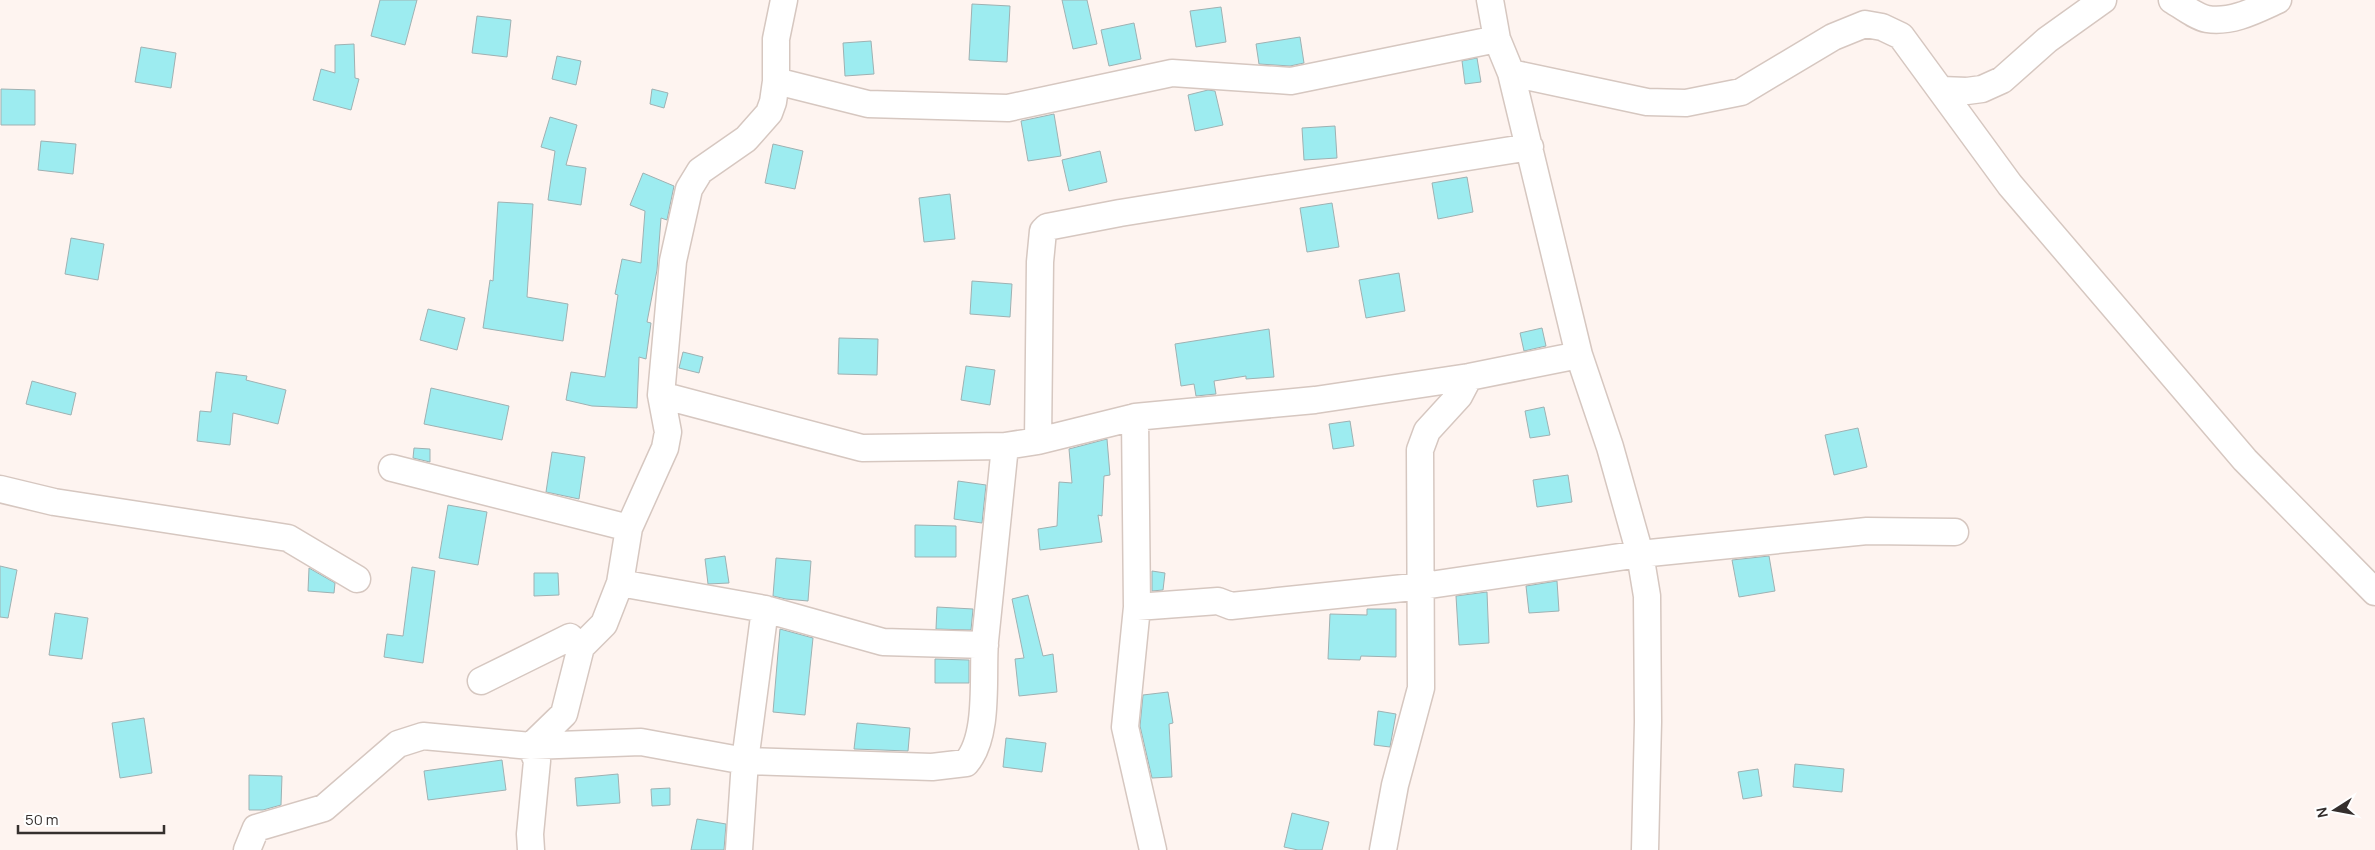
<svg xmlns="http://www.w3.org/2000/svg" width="2375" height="850" font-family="Manrope,sans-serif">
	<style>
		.building { fill: #9decf0; stroke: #9fb1b2 }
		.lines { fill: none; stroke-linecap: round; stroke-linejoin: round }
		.minor-casing { stroke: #d6c7c0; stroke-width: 29 }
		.minor { stroke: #fff; stroke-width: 26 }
	</style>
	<rect width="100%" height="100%" fill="#fef4f0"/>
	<path class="building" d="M 380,0 L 417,0 L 405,45 L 371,36 Z
		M 1062,0 L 1087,0 L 1097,44 L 1073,49 Z
		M 972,4 L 1010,6 L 1007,62 L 969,60 Z
		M 1221,7 L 1226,42 L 1196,47 L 1190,11 Z
		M 477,16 L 511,20 L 507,57 L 472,53 Z
		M 1134,23 L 1141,59 L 1109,66 L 1101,30 Z
		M 1300,37 L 1304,63 L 1290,66 L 1259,64 L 1256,44 Z
		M 871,41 L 874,74 L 845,76 L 843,43 Z
		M 354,44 L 355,78 L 359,79 L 351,110 L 313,100 L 321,69 L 335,73 L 335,45 Z
		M 141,47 L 176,53 L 171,88 L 135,82 Z
		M 557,56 L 581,61 L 576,85 L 552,79 Z
		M 1477,58 L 1481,82 L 1465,84 L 1462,61 Z
		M 1,89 L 35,90 L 35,125 L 1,125 Z
		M 652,89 L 668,93 L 664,108 L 650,104 Z
		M 1208,90 L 1215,91 L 1223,125 L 1195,131 L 1188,95 Z
		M 1054,114 L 1061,156 L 1028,161 L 1021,121 Z
		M 550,117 L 577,125 L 566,165 L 586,168 L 581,205 L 548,200 L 555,151 L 541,147 Z
		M 1335,126 L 1337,158 L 1304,160 L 1302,128 Z
		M 41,141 L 76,144 L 73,174 L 38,170 Z
		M 773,144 L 803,151 L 795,189 L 765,183 Z
		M 1100,151 L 1107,182 L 1069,191 L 1062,160 Z
		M 643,173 L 674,186 L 667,220 L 661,218 L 657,270 L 647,322 L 651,323 L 646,359 L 639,357 L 637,408 L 592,406 L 566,400 L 571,372 L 605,377 L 618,295 L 615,294 L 622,259 L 641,263 L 645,211 L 630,205 Z
		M 1467,177 L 1473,212 L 1438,219 L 1432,183 Z
		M 950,194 L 955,239 L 924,242 L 919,198 Z
		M 498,202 L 533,204 L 527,297 L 568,304 L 563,341 L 483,328 L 490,280 L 493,281 Z
		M 1332,203 L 1339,247 L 1307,252 L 1300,208 Z
		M 71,238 L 104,244 L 98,280 L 65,274 Z
		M 1399,273 L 1405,311 L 1366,318 L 1359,280 Z
		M 972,281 L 1012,284 L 1010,317 L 970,314 Z
		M 428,309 L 465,318 L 457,350 L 420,340 Z
		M 1542,328 L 1546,346 L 1524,351 L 1520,333 Z
		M 1269,329 L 1274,377 L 1246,379 L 1246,376 L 1214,381 L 1216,394 L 1196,396 L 1194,384 L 1181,386 L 1175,344 Z
		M 839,338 L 878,339 L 877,375 L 838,374 Z
		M 683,352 L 703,357 L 699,373 L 679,368 Z
		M 966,366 L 995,370 L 990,405 L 961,400 Z
		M 216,372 L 247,376 L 246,380 L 286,390 L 278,424 L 233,413 L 230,445 L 197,441 L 200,411 L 211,412 Z
		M 32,381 L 76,393 L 71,415 L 26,404 Z
		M 431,388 L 509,406 L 502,440 L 424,424 Z
		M 1544,407 L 1550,435 L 1530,438 L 1525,411 Z
		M 1350,421 L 1354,446 L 1333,449 L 1329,424 Z
		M 1858,428 L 1867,467 L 1834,475 L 1825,435 Z
		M 1107,439 L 1110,475 L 1104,476 L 1102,516 L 1098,515 L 1102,542 L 1040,550 L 1038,529 L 1057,526 L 1059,482 L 1072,483 L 1069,449 Z
		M 414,448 L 430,449 L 430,462 L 413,458 Z
		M 552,452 L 585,457 L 579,499 L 546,492 Z
		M 1568,475 L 1572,502 L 1537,507 L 1533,480 Z
		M 958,481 L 986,485 L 982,523 L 954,519 Z
		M 448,505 L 487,512 L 478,565 L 439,558 Z
		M 915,525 L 956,526 L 956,557 L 915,557 Z
		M 725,556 L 729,583 L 708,584 L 705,559 Z
		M 1769,556 L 1775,591 L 1739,597 L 1732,560 Z
		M 776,558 L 811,561 L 808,601 L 786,599 L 773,596 Z
		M 0,566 L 17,570 L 8,618 L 0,617 Z
		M 412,567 L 435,571 L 423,663 L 384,657 L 387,634 L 403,636 Z
		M 309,568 L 335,583 L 334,593 L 308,591 Z
		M 1152,571 L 1165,573 L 1163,590 L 1152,591 Z
		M 534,573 L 558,573 L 559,595 L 534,596 Z
		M 1557,581 L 1559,611 L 1529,613 L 1526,586 Z
		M 1487,592 L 1489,643 L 1459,645 L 1456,596 Z
		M 1028,595 L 1043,656 L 1053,654 L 1057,692 L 1019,696 L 1015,659 L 1024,658 L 1012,599 Z
		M 937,607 L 973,609 L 971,630 L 936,629 Z
		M 1367,609 L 1396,609 L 1396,657 L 1361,656 L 1360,660 L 1328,659 L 1330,614 L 1367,615 Z
		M 55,613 L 88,618 L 82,659 L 49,655 Z
		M 780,629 L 813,638 L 805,715 L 773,712 Z
		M 935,659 L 969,660 L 969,683 L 935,683 Z
		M 1168,692 L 1173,723 L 1169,724 L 1172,777 L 1152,778 L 1140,726 L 1143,695 Z
		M 1378,711 L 1396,714 L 1390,747 L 1374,745 Z
		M 144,718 L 152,773 L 120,778 L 112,723 Z
		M 857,723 L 910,728 L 908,751 L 854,749 Z
		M 1006,738 L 1046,743 L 1042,772 L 1003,767 Z
		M 502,760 L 506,790 L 428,800 L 424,771 Z
		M 1795,764 L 1844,769 L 1842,792 L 1793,787 Z
		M 1758,769 L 1762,796 L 1743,799 L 1738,772 Z
		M 618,774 L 620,803 L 577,806 L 575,778 Z
		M 249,775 L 282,776 L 281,805 L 263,810 L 249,810 Z
		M 670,788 L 670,805 L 652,806 L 651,789 Z
		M 1292,813 L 1329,822 L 1322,850 L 1298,850 L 1284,847 Z
		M 697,819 L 726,824 L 724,850 L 691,850 Z"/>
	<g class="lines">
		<g class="minor-casing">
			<path id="minor" d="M 1490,0 L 1497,39 L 1511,73 L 1579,355 L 1610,447 L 1640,554 L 1647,596 L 1648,722 L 1645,850
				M 2172,0 C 2182,6 2196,17 2207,19 C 2232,23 2256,10 2278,0
				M 1511,73 L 1647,102 L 1686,103 L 1741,92 L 1833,37 L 1865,24 L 1882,27 L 1901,36 L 2010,185 L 2245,460 L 2375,592
				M 776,81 L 868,104 L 1008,108 L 1172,73 L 1291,81 L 1497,39
				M 1941,90 L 1967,91 L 1982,89 L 2002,80 L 2047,40 L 2103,0
				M 661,395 L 862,448 L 1005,446 L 1038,441 L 1040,262 L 1043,231 L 1047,227 L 1120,213 L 1530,147
				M 1135,417 L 1137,607 L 1125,727 L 1153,850
				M 1038,441 L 1135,417 L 1315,400 L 1469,377 L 1579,355
				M 392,468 L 629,528
				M 0,489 L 54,502 L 288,538 L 357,579
				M 620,583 L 765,609 L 883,642 L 985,645
				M 1137,607 L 1218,601 L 1231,606 L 1423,586 L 1640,554 L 1867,531 L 1955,532
				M 481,681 L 570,637 L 581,647
				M 247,850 L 256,828 L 324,808 L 398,744 L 423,736 L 531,746 L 641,742 L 745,761 L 932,767 L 966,763 C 990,736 982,675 985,641 C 992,576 998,511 1005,446
				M 531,850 L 530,834 L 537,761 L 531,746 L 564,714 L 581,647 L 604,624 L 620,583 L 629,528 L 665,448 L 668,432 L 661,395 L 673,261 L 689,189 L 700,171 L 746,139 L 769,113 L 773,102 L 776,81 L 776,39 L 784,0
				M 739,850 L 745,761 L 765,609
				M 1383,850 L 1395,785 L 1421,688 L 1420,450 L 1427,431 L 1459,396 L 1469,377"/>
		</g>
		<use href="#minor" class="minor"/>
	</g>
	<g transform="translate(2335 810) rotate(259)" stroke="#ffffff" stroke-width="4" paint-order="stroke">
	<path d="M0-4L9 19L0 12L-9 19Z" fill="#352f2d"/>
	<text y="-8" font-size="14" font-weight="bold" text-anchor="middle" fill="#352f2d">N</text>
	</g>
	<path d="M18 825v8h146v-8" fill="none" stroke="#352f2d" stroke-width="2.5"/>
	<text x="25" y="825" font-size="15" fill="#352f2d" stroke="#ffffff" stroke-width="4" paint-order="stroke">50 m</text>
</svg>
